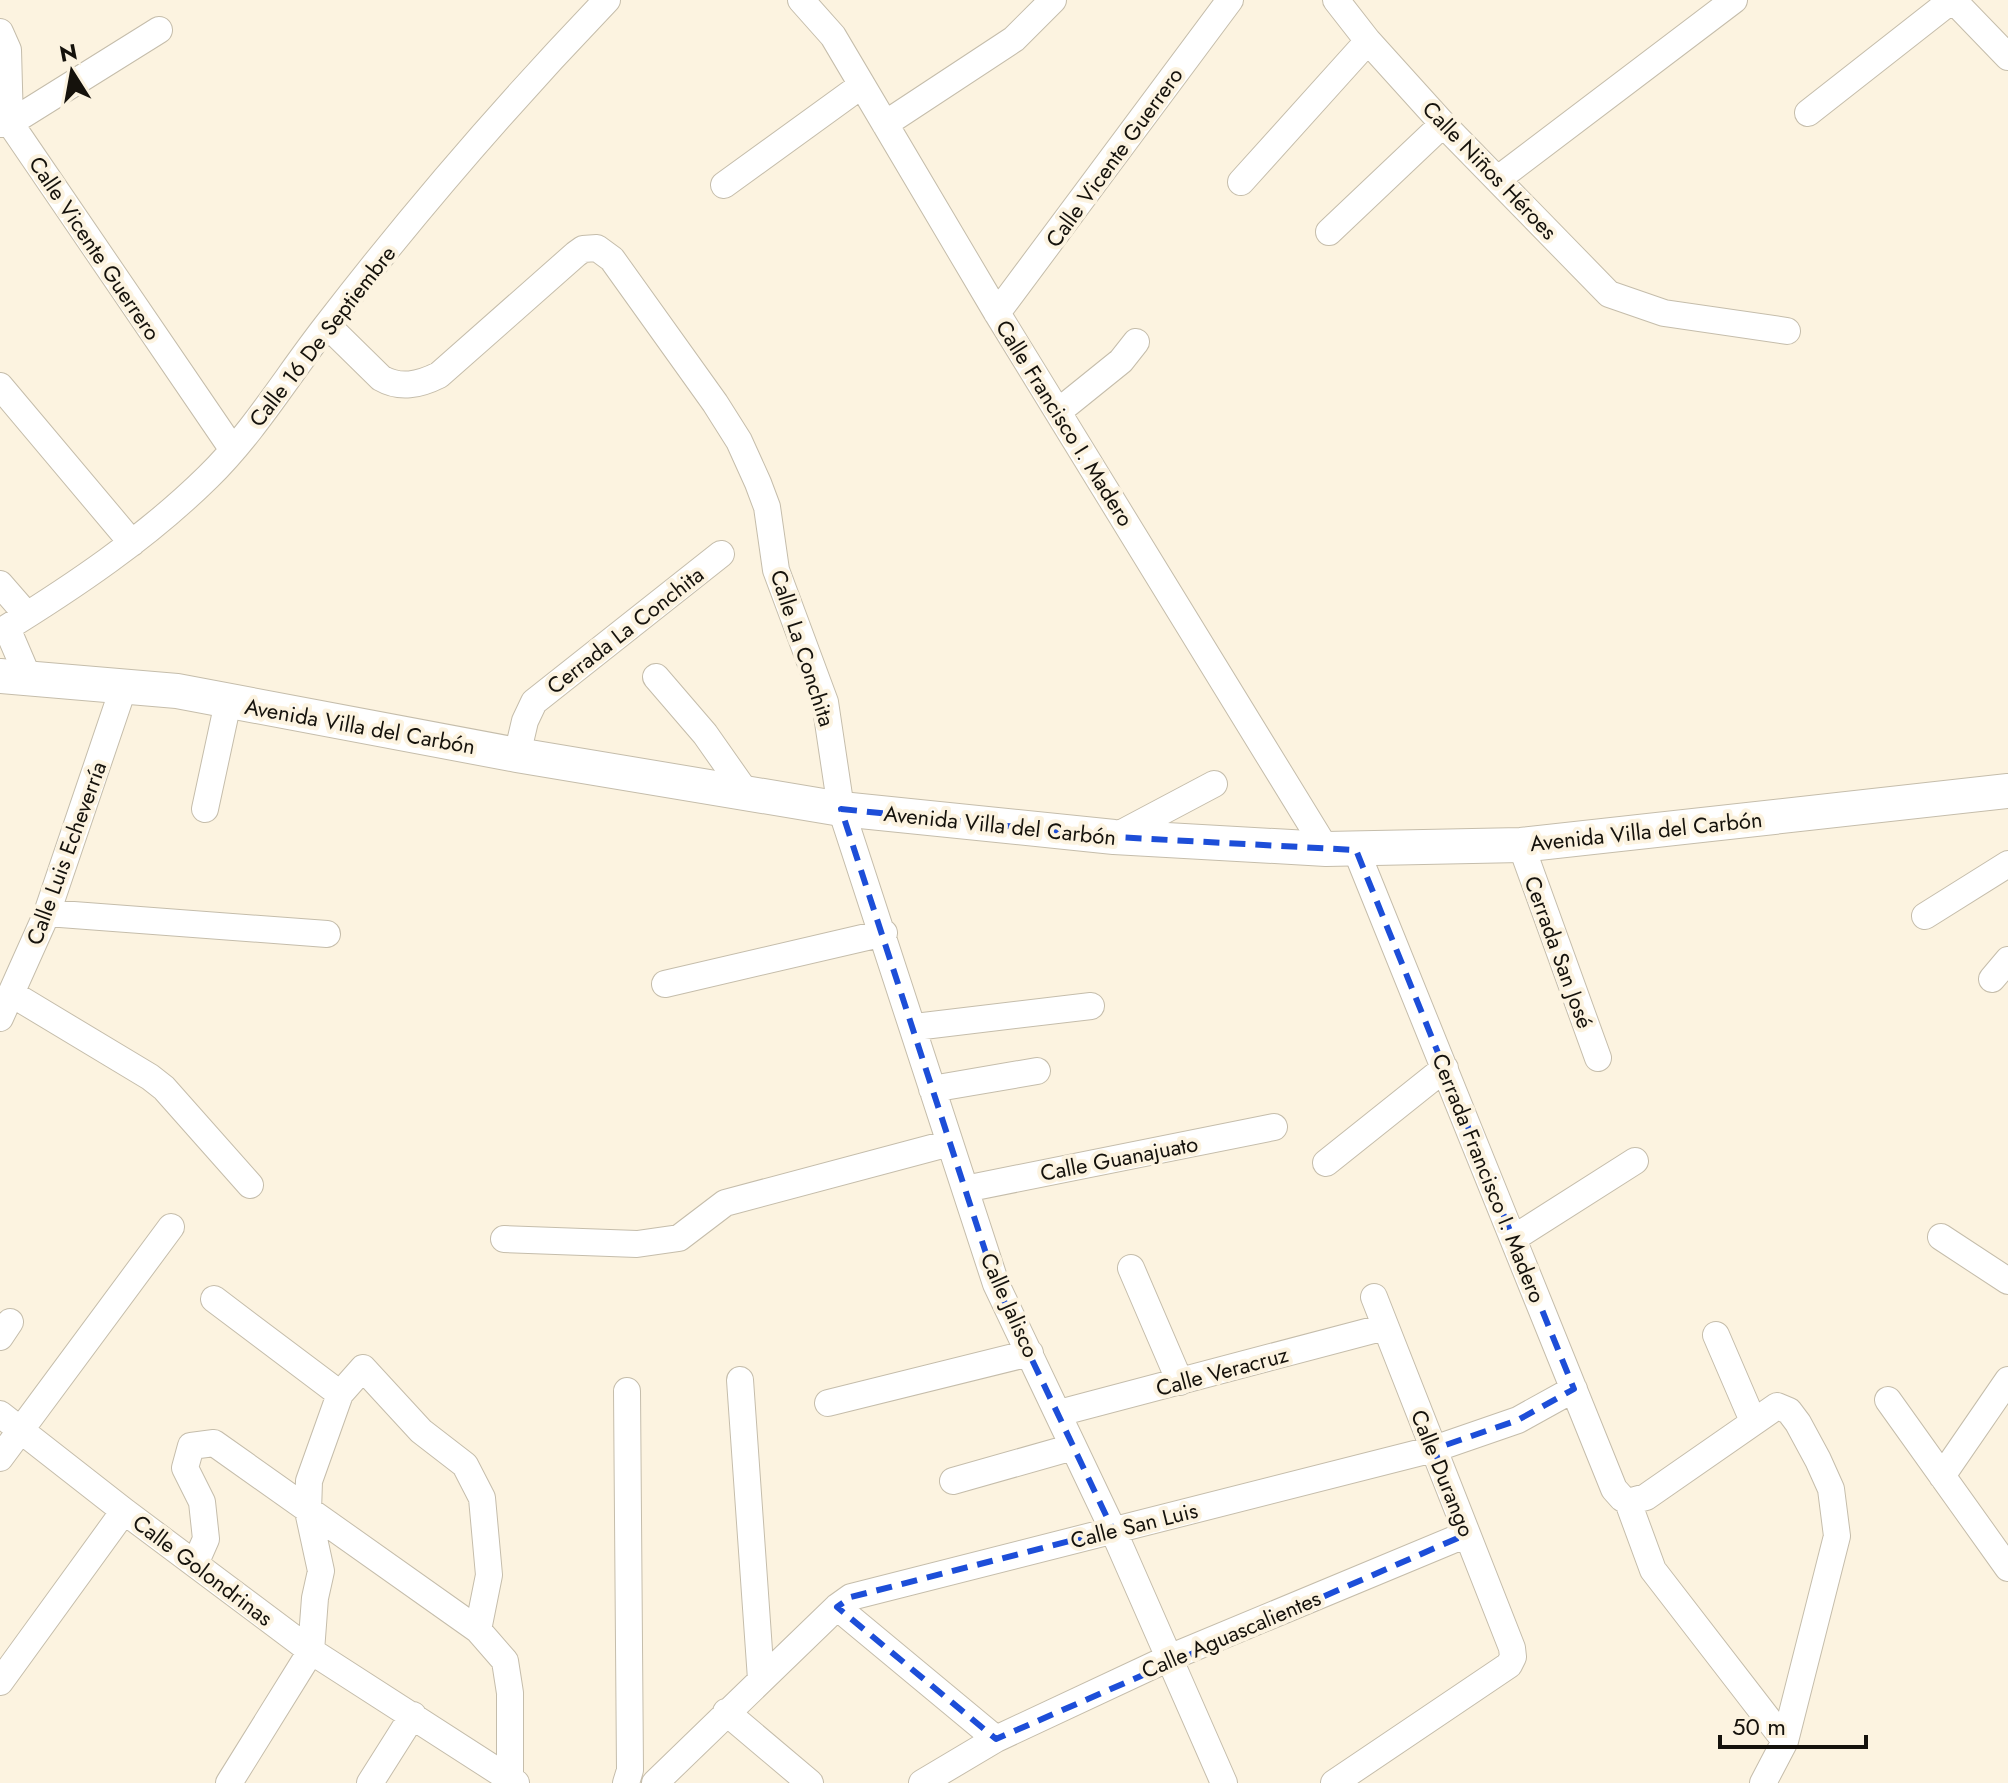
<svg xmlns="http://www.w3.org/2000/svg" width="2008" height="1783" font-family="Jost,sans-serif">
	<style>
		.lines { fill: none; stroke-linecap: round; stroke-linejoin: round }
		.minor-casing { stroke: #c5bdab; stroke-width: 28 }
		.major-casing { stroke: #c5bdab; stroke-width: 36 }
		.minor { stroke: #fff; stroke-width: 26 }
		.major { stroke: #fff; stroke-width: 34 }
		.marked { fill: none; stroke: #1d4ed8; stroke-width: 6; stroke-dasharray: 16 10; stroke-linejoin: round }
		.labels { text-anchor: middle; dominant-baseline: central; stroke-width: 8; stroke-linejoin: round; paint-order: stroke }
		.street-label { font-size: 22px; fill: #15120c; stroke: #fcf3e0 }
	</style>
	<rect width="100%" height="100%" fill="#fcf3e0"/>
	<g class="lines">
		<g class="minor-casing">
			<path id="minor" d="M 801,0 L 833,36 L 997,313 L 1326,849
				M 1336,0 L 1368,41 L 1443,124 L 1609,294 L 1664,313 L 1787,331
				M 1953,0 L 2008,57
				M 0,32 L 8,50 L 10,123 L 233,450
				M 1808,113 L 1952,0
				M 0,124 L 10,123 L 159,30
				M 885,124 L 1014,39 L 1053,0
				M 1498,179 L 1734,0
				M 1241,182 L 1368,41
				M 724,185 L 862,85
				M 1329,232 L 1443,124
				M 997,313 L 1230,0
				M 327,325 L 381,378 C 400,389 419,385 439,375 L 576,254 L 583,249 L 597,248 L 612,259 L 715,403 L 739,441 L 758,483 L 767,507 L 776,570 L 825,702 L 841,809 L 996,1284 L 1113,1530 L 1224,1783
				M 0,386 L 132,543
				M 1059,411 L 1121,361 L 1136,342
				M 0,584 L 27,615
				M 7,628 L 28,677
				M 0,632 C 73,587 146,538 208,477 C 254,432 287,376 327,325 C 414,212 508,103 607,0
				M 656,677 L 705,734 L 745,791
				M 517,755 L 525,721 L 534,702 L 721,554
				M 205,809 L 228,702
				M 1114,837 L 1214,784
				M 1521,845 L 1598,1058
				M 1356,850 L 1614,1489 L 1622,1498 L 1628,1502
				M 47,913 L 327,934
				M 1925,916 L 2008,864
				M 1992,979 L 2008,960
				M 665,984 L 884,933
				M 12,994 L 150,1077 L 164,1088 L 250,1185
				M 0,1018 L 47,913 L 124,686
				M 915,1027 L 1091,1006
				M 932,1089 L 1037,1071
				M 1326,1163 L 1445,1068
				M 965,1189 L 1274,1127
				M 1941,1237 L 2008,1281
				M 1514,1238 L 1635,1161
				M 504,1239 L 637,1244 L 679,1238 L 725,1203 L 950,1143
				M 1131,1268 L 1180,1382
				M 214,1299 L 340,1394 L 363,1368 L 421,1431 L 465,1465 L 482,1498 L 489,1575 L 478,1630
				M 1716,1335 L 1753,1421
				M 0,1337 L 10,1322
				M 740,1380 L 761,1679
				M 1888,1400 L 2008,1568
				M 828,1403 L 1030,1353
				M 1059,1413 L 1385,1327
				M 0,1414 L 124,1511 L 311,1651 L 516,1783
				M 0,1458 L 171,1227
				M 1942,1476 L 2008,1380
				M 953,1481 L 1073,1447
				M 1628,1502 L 1646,1497 L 1777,1406 L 1789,1411 L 1798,1423 L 1818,1460 L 1831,1489 L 1837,1536 L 1785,1741 L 1763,1783
				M 1628,1502 L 1653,1570 L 1785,1741
				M 195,1564 L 206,1539 L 202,1502 L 185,1468 L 191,1446 L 214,1443 L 478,1630 L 505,1661 L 510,1693 L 510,1779
				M 837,1607 L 996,1739
				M 0,1682 L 124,1511
				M 726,1712 L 810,1783
				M 229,1783 L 311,1651 L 315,1598 L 321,1571 L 308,1511 L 309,1481 L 340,1394
				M 370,1783 L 413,1715
				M 626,1783 L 630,1770 L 627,1391
				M 655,1783 L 837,1607 L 851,1597 L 1434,1449 L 1518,1420 L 1574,1389
				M 922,1783 L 996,1739 L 1169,1658 L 1467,1534
				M 1334,1783 L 1509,1665 L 1513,1657 L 1512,1648 L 1374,1297"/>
		</g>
		<g class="major-casing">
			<path id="major" d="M 0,676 L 177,691 L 517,755 L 841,809 L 1114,837 L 1326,849 L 1521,845 L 2008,791"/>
		</g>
		<use href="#minor" class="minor"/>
		<use href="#major" class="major"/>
	</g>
	<path class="marked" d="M 841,809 L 1114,837 L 1356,850 L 1574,1389 L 1518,1420 L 1434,1449 L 1467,1534 L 996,1739 L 837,1607 L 851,1597 L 1113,1530 L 996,1284 Z"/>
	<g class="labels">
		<g class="street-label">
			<text transform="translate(1114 157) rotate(-54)">Calle Vicente Guerrero</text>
			<text transform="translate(1490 170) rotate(46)">Calle Niños Héroes</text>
			<text transform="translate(95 248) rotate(56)">Calle Vicente Guerrero</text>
			<text transform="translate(322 336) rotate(-52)">Calle 16 De Septiembre</text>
			<text transform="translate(1065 423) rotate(58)">Calle Francisco I. Madero</text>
			<text transform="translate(625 630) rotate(-38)">Cerrada La Conchita</text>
			<text transform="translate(803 648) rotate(72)">Calle La Conchita</text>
			<text transform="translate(360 726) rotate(10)">Avenida Villa del Carbón</text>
			<text transform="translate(1000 825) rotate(6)">Avenida Villa del Carbón</text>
			<text transform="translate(1646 831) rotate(-6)">Avenida Villa del Carbón</text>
			<text transform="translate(66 853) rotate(-70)">Calle Luis Echeverría</text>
			<text transform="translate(1559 952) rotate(70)">Cerrada San José</text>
			<text transform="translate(1119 1158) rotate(-11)">Calle Guanajuato</text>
			<text transform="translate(1489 1178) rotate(68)">Cerrada Francisco I. Madero</text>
			<text transform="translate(1010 1305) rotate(66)">Calle Jalisco</text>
			<text transform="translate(1222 1371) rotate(-15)">Calle Veracruz</text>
			<text transform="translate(1443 1473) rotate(68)">Calle Durango</text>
			<text transform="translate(1134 1525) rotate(-14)">Calle San Luis</text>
			<text transform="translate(203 1570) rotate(37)">Calle Golondrinas</text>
			<text transform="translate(1231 1634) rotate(-23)">Calle Aguascalientes</text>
		</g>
	</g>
	<g transform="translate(72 72) rotate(349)" stroke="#fcf3e0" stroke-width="6" paint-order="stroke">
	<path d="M0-6L14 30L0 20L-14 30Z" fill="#15120c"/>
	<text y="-12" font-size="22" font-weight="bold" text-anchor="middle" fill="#15120c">N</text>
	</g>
	<path d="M1720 1735v12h146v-12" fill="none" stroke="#15120c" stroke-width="4"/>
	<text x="1732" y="1735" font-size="24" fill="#15120c" stroke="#fcf3e0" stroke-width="6" paint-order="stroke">50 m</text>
</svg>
